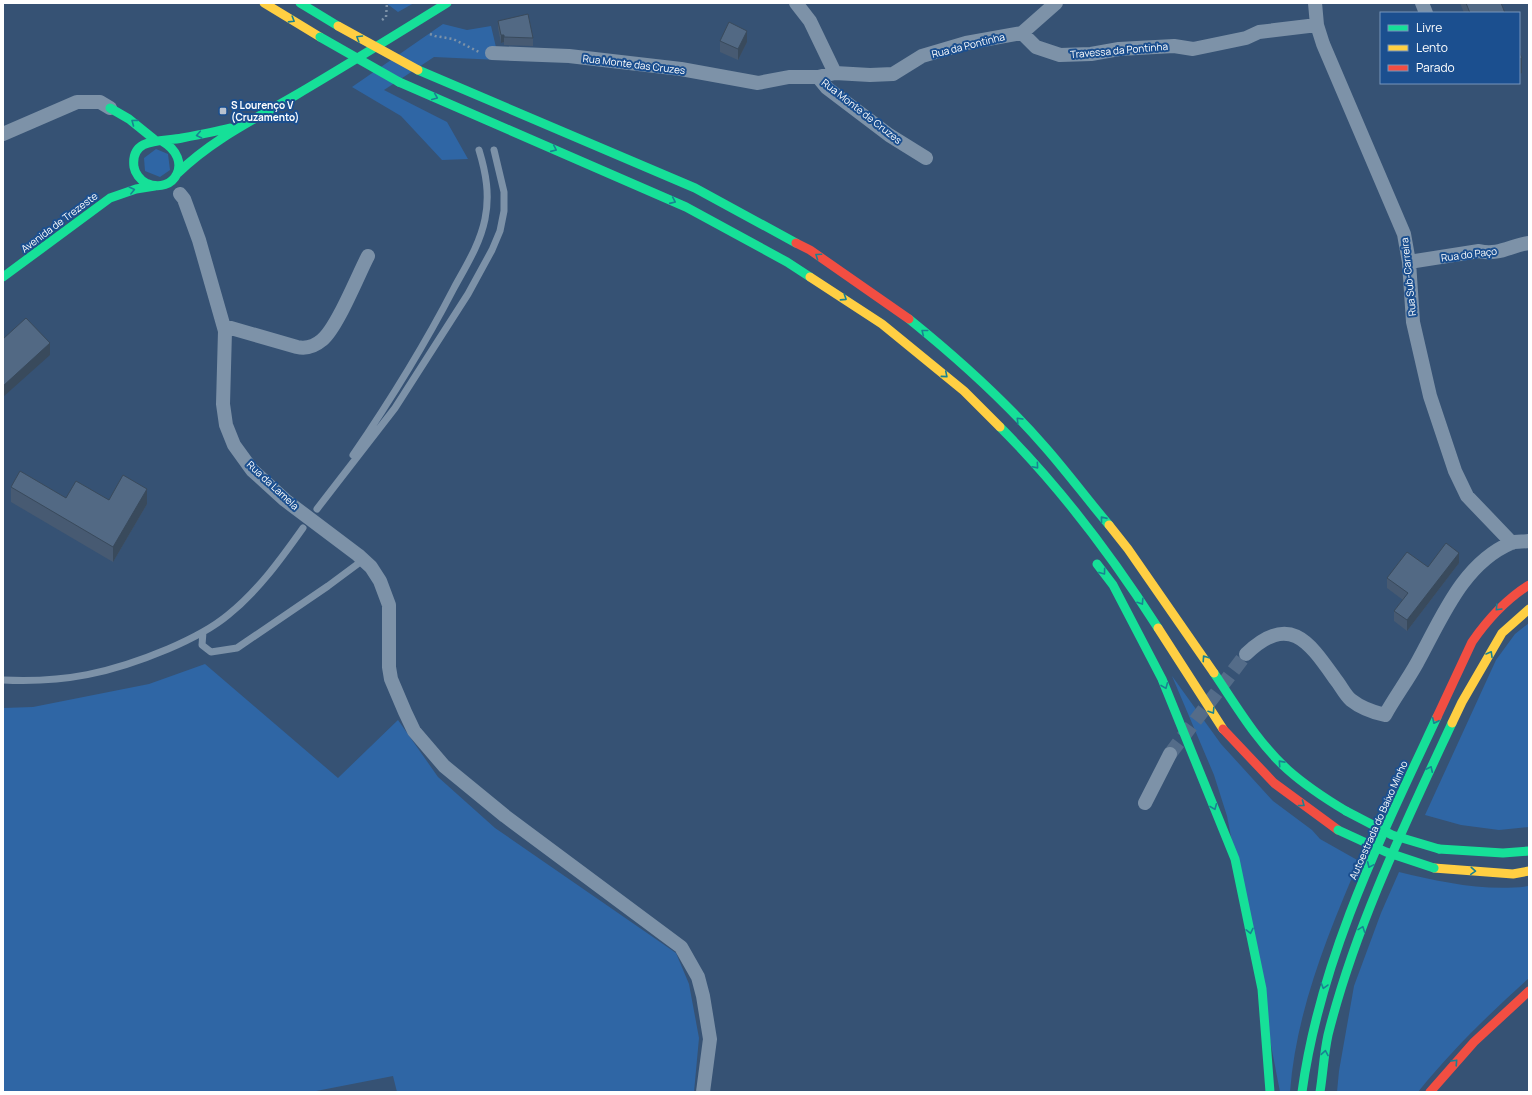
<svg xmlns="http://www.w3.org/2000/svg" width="1532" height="1095" font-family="Manrope,sans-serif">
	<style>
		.green { fill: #2f66a5 }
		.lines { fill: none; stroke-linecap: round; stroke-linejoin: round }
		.street-tunnel { stroke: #546c89; stroke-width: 14; stroke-dasharray: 14 7; stroke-linecap: butt }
		.path { stroke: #7d92a8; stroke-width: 2.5; stroke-dasharray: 2 3; stroke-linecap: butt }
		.lane { stroke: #7d92a8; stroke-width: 7 }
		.street { stroke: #7d92a8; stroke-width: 14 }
		.fast { stroke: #16e098; stroke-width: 9 }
		.slow { stroke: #ffcf43; stroke-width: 9 }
		.jam { stroke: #f24e42; stroke-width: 9 }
		.fast-bridge { stroke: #16e098; stroke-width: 9 }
		.slow-bridge { stroke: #ffcf43; stroke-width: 9 }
		.wall { fill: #475a72 }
		.shaded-wall { fill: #394a5c }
		.building { fill: #526984; stroke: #394a5c }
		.oneway { stroke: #198292 }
		.poi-dot { fill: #b9c2ce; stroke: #1b4f8f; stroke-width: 1.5 }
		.labels { text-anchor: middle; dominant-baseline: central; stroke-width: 4; stroke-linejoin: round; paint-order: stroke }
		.street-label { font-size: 10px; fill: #fff; stroke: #1b4f8f }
		.poi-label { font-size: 10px; font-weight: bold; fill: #fff; stroke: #1b4f8f; text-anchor: start }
	</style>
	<rect width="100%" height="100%" fill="#365274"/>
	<path class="green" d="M 386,3 L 414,3 L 398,12 Z
		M 443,24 L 467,30 L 491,26 L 499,60 L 434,57 L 384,90 L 447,122 L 468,159 L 442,160 L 401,116 L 352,87 Z
		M 156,149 L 168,154 L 170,170 L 160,177 L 145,171 L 144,158 Z
		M 1529,623 L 1529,827 L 1499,830 L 1461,825 L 1425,815 L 1496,660 L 1515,634 Z
		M 205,664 L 338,778 L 398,720 L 438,777 L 495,828 L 676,953 L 689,984 L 699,1038 L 694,1092 L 397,1092 L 393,1076 L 311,1092 L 3,1092 L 3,708 L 33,707 L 149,684 Z
		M 1172,676 L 1221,744 L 1273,801 L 1312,830 L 1320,839 L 1359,861 C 1328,934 1296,1011 1290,1092 L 1280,1092 L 1227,816 L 1214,775 Z
		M 1399,872 C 1440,882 1487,892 1529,886 L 1529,978 C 1489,1014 1452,1050 1418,1092 L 1337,1092 L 1339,1071 L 1354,986 L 1381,913 Z"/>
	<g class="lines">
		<path class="street-tunnel" d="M 1170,754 L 1246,654"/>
		<path class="path" d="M 382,20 L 386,17 L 387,3
			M 430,34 L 435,36 L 453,39 L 479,52"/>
		<path class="lane" d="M 353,455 C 390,401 424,346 454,288 C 466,266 480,244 485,219 C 490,195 486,173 479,150
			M 317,509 L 395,408 L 468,294 L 492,250 L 500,231 L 504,211 L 504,192 L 494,150
			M 203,632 L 202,645 L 211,652 L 237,648 L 328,586 L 363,560
			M 3,680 C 65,683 111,673 168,649 C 189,640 210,630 228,615 C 258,591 281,559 303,528"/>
		<path class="street" d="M 796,3 L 810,21 L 835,73
			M 1315,3 L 1317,25 L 1323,44 L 1404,234 L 1409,262 L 1413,322 L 1430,396 L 1455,471 L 1467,496 L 1512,543
			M 1422,3 L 1426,13
			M 1022,33 L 1036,47 L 1060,55 L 1091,54 L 1119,49 L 1174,46 L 1193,49 L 1246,38 L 1259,32 L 1317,25
			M 492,53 L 569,56 L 681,69 L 758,83 L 789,77 L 818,77 L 835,73 L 870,75 L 893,74 L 922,56 L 966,43 L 1022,33 L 1056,3
			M 818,77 L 827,88 L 889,135 L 926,158
			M 3,134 L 77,102 L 100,102 L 110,108
			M 180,194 L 184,199 L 199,240 L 225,331 L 223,404 L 226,425 L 234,445 L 252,470 L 285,500 L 358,555 L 371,567 L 380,581 L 389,605 L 389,667 L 391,679 L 405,712 L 414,731 L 444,766 L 505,816 L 681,947 L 698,977 L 703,996 L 710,1039 L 703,1092
			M 1409,262 L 1479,251 C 1498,256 1512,245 1529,243
			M 224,326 L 297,347 C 306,349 315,346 322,340 C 337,328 358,275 368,256
			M 1246,654 C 1290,612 1309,642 1336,680 C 1341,686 1345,695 1351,700 C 1361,708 1372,712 1385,715 C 1395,697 1407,681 1417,663 C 1441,620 1462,564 1511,543 C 1516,541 1523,542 1529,541
			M 1145,803 L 1170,754"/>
		<path class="fast" d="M 300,3 L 338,26
			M 418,70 L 695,188 L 796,243
			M 399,82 L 686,207 L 787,262 L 810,277
			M 110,108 L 129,119 L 155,140
			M 162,141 C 195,160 174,196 146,183 C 140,180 135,173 134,167 C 130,136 164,142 182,138 C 198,135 214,132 230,128
			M 178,173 C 213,139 255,119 296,95 C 347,65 397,34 447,3
			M 3,277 L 110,198 L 136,189 L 155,186
			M 909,319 C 956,357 1005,401 1045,447 C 1067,472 1087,499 1109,525
			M 1000,427 C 1060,487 1112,556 1158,628
			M 1097,564 L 1113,585 L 1162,679 L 1235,859 L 1262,989 L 1270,1092
			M 1214,673 C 1237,707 1258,743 1288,770 C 1306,786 1326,799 1346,811
			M 1439,849 L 1503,853 L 1529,851
			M 1302,1092 C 1320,959 1381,837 1437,717
			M 1320,1092 C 1323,1073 1324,1053 1328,1035 C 1355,927 1405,824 1452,723"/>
		<path class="slow" d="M 264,3 L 320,37
			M 810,277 L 882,324 L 964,391 L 1000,427
			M 1109,525 L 1128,549 L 1214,673
			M 1158,628 L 1223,729
			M 1452,723 L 1462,702 L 1502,633 L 1529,609
			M 1434,868 L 1513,874 L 1529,871"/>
		<path class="jam" d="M 796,243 L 810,250 L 909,319
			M 1437,717 L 1472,642 C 1488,619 1505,600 1529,585
			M 1223,729 L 1274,783 L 1338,830
			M 1430,1092 L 1474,1042 L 1529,991"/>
		<path class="fast-bridge" d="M 320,37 L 399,82
			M 1346,811 L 1392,835 L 1439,849
			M 1338,830 L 1386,852 L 1434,868"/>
		<path class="slow-bridge" d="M 338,26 L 418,70"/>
	</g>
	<path class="wall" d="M 1460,3 L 1501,3 L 1505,13 L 1464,13 Z
		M 498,21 L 533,38 L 533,46 L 504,45 L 504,42 L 501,43 L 498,28 Z
		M 720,41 L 747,42 L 738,60 L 720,52 Z
		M 11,487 L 66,498 L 109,500 L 147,504 L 113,562 L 11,502 Z
		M 1459,563 L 1407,631 L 1394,621 L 1394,611 L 1403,600 L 1387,588 L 1387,578 L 1428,567 Z"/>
	<path class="shaded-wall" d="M 747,31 L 747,42 L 738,60 L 738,49 Z
		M 501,35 L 504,35 L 504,42 L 501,43 Z
		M 1522,58 L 1522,73 L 1519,74 L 1519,59 Z
		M 50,343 L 50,355 L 3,397 L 3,386 Z
		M 147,489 L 147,504 L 113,562 L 113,547 Z
		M 1459,553 L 1459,563 L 1407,631 L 1407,620 Z"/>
	<path class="building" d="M 1466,3 L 1501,3 L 1505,13 L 1470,13 Z
		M 528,14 L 533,38 L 504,37 L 504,35 L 501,35 L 498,21 Z
		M 729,22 L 747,31 L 738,49 L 720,41 Z
		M 1519,51 L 1522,58 L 1519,59 Z
		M 26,318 L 50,343 L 3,386 L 3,339 Z
		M 20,471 L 66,498 L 76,481 L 109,500 L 123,475 L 147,489 L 113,547 L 11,487 Z
		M 1446,543 L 1459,553 L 1407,620 L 1394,611 L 1408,593 L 1387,578 L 1407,552 L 1428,567 Z"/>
	<defs><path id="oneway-chevron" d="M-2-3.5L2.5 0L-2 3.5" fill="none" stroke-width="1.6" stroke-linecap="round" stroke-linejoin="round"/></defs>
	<g class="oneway">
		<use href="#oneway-chevron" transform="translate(292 20) rotate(32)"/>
		<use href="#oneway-chevron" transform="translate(359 38) rotate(-149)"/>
		<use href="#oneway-chevron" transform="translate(435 97) rotate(23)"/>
		<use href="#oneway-chevron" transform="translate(134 122) rotate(-143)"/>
		<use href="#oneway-chevron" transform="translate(199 135) rotate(169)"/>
		<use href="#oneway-chevron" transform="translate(554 149) rotate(24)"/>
		<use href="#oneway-chevron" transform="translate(132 190) rotate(-14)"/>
		<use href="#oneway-chevron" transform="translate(673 201) rotate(24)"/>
		<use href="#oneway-chevron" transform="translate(818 256) rotate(-145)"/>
		<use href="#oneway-chevron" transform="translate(844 298) rotate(33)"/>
		<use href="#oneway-chevron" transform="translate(924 332) rotate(-141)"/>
		<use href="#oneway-chevron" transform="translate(945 375) rotate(40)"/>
		<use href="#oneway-chevron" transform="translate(1019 420) rotate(-134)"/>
		<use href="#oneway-chevron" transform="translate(1036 466) rotate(49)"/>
		<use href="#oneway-chevron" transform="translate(1103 519) rotate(-129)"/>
		<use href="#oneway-chevron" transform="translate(1103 572) rotate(54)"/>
		<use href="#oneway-chevron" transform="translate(1141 602) rotate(57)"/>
		<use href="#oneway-chevron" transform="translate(1498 608) rotate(134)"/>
		<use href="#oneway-chevron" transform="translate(1490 654) rotate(-60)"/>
		<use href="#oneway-chevron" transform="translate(1205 658) rotate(-124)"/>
		<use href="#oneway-chevron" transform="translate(1165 686) rotate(68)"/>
		<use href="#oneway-chevron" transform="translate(1212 711) rotate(57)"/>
		<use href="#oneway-chevron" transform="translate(1435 721) rotate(115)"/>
		<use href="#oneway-chevron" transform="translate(1281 763) rotate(-132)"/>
		<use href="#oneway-chevron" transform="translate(1430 769) rotate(-65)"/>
		<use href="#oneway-chevron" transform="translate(1302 804) rotate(36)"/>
		<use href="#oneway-chevron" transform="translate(1214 807) rotate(68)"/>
		<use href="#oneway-chevron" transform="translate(1370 865) rotate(114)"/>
		<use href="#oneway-chevron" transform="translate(1473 871) rotate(4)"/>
		<use href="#oneway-chevron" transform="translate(1362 929) rotate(-70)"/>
		<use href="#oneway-chevron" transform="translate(1250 931) rotate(78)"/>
		<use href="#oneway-chevron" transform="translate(1324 986) rotate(106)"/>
		<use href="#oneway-chevron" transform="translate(1325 1053) rotate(-80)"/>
		<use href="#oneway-chevron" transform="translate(1455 1062) rotate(-47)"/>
	</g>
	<rect class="poi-dot" x="219" y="107" width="8" height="8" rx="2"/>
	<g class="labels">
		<g class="street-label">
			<text transform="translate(968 45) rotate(-14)">Rua da Pontinha</text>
			<text transform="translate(1119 50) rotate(-5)">Travessa da Pontinha</text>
			<text transform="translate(634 64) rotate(7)">Rua Monte das Cruzes</text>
			<text transform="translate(862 111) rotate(38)">Rua Monte de Cruzes</text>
			<text transform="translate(59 222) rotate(-37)">Avenida de Trezeste</text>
			<text transform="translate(1469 254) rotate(-7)">Rua do Paço</text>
			<text transform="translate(1408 277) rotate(-96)">Rua Sub-Carreira</text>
			<text transform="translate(273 485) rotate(43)">Rua da Lamela</text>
			<text transform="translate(1378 820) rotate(-66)">Autoestrada do Baixo Minho</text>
		</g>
		<g class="poi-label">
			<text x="231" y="105">S Lourenço V<tspan x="231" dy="12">(Cruzamento)</tspan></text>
		</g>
	</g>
	<rect width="1532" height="1095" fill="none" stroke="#ffffff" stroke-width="8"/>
	<rect x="1380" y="12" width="140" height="72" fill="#1b4f8f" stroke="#7695bc"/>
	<rect x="1388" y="25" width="20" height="6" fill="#16e098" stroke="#7695bc"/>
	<text x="1416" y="32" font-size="12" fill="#ffffff">Livre</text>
	<rect x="1388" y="45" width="20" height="6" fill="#ffcf43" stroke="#7695bc"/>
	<text x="1416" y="52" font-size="12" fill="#ffffff">Lento</text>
	<rect x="1388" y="65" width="20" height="6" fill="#f24e42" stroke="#7695bc"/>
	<text x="1416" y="72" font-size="12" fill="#ffffff">Parado</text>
</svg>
